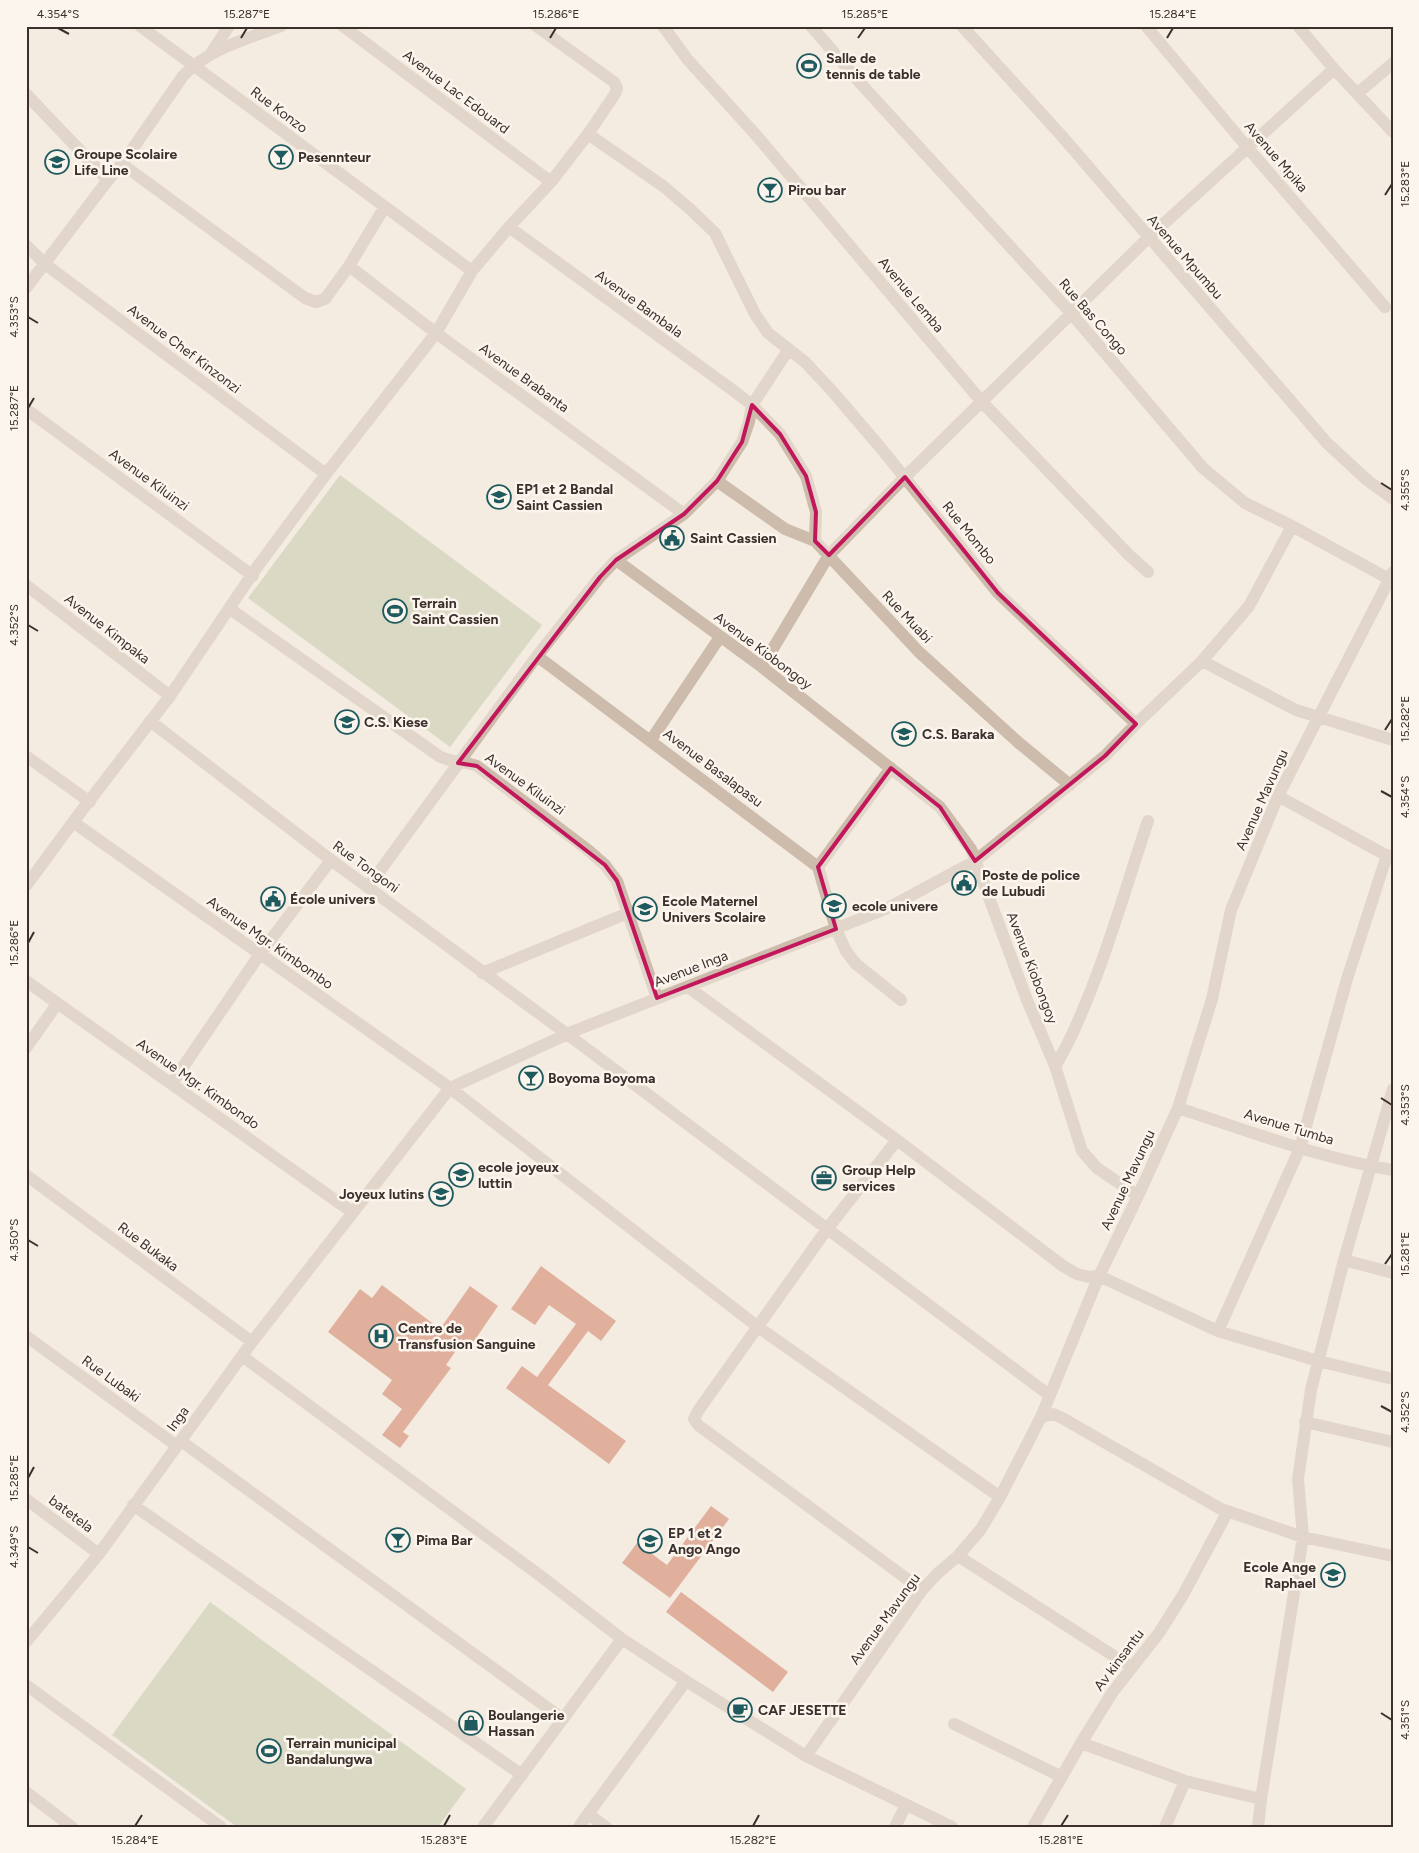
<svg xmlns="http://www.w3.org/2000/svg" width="1419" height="1853" font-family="Figtree,sans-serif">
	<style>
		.green { fill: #b8c4a0 }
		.building { fill: #c8694b }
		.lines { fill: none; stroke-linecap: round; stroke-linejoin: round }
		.minor { stroke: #cdbbac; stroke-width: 12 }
		.marked { fill: none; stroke: #c2185b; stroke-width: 4; stroke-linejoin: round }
		.ticks { fill: none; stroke: #3b302b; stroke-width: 2 }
		.labels { text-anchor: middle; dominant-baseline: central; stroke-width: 5; stroke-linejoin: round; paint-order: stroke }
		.poi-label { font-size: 14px; font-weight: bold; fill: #3b302b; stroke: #fbf5ee; text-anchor: start }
		.street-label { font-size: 14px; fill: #3b302b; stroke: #fbf5ee }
		.neatline { fill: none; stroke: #3b302b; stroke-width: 2 }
		.ticks-label { font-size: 12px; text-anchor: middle; fill: #3b302b }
	</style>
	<rect width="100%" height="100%" fill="#f4ebe1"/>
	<path class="green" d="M 340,475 L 542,625 L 450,747 L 248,598 Z
		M 210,1602 L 466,1789 L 438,1827 L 237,1827 L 112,1735 Z"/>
	<path class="building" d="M 541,1266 L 616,1321 L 601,1341 L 588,1331 L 548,1385 L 626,1441 L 609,1464 L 506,1388 L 522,1366 L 537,1377 L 576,1324 L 549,1305 L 535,1325 L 511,1309 Z
		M 382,1285 L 440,1329 L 470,1286 L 498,1306 L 470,1347 L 462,1342 L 446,1365 L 451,1368 L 403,1432 L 409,1436 L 400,1448 L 382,1435 L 402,1409 L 382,1394 L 392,1380 L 328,1332 L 360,1289 L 372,1298 Z
		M 711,1506 L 729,1519 L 670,1598 L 622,1563 L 637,1543 L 667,1565 Z
		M 681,1592 L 788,1672 L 773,1692 L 666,1612 Z"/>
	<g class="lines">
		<path class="minor" d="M 140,26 L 472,271
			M 343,26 L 551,182
			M 663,26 L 688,60 L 756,135 L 982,402 L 1129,555 L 1148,572
			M 811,26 L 861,84 L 1071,313 L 1203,468 L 1245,503 L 1292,526 L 1389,579
			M 962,26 L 1060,134 L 1327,443 L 1367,480 L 1393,499
			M 1146,26 L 1247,147 L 1385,307
			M 1298,26 L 1334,69 L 1393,132
			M 211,53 L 229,26
			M 1358,93 L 1393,63
			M 26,94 L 108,180
			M 588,134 L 663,186 L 690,209 L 715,233 L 755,314 L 768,333 L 805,362 L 833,392 L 880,447 L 998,593 L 1136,724
			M 122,164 L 305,298 L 316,302 L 325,299 L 349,266 L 384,208
			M 509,227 L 734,391 L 752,405 L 780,434 L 806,476 L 816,512 L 815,541
			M 26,245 L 45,264 L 326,474
			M 349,266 L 436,333 L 684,514
			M 26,288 L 108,180 L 122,164 L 183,76 C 209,48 247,39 281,26
			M 26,409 L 253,576
			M 717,481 L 785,529 L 815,541 L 919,652 L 1019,743 L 1070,785
			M 616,560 L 762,667 L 940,807 L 971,849 L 1027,1000 L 1055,1066 L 1082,1151 L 1097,1168 L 1138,1196
			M 26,585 L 170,696
			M 230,609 L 439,756 C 452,763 464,761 477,766 L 588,850 L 605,865 L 617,881 L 657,998
			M 537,656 L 818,867 L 836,929 L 846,951 L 856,964 L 901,1000
			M 1202,661 L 1296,710 L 1393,740
			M 762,667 L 829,555 L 905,477 L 1148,238 L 1334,69
			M 150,721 L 331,860 L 567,1034 L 1049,1395
			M 651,740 L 720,637
			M 26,756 L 90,802
			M 1278,796 L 1393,859
			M 73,822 L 450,1088 L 758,1327 L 1000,1497
			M 818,867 L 891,768
			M 26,886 L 73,822 L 170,696 L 255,570 L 326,474 L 436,333 L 472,271 L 509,227 L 551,182 L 588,134 L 615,94 L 617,88 L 614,82 L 536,26
			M 368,887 L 537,656 L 600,577 L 616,560 L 684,514 L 717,481 L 742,442 L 749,422 L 752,405 L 789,349
			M 482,973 L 628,913
			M 26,981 L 352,1212
			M 688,987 L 897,1140 L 1063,1266 L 1077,1274 L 1089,1277 L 1099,1276 L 1218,1331 L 1318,1361 L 1393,1379
			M 26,1048 L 57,1004
			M 1055,1066 C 1070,1042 1080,1017 1091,990 C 1113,935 1129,877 1148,821
			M 172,1083 L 260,954 L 331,860
			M 1178,1108 C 1249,1131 1319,1158 1393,1170
			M 897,1140 L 827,1229 L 698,1411 L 694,1419 L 698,1425 L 922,1590
			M 26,1175 L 252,1342
			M 1344,1260 L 1393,1273
			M 1218,1331 L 1300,1148 L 1347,979 L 1387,855
			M 26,1336 L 177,1446
			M 242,1356 L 542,1577 L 622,1639 L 483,1827
			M 1041,1417 L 1053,1414 L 1062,1418 L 1221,1509 L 1303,1537 L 1393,1556
			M 1305,1422 L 1393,1442
			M 181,1441 L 563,1719
			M 26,1499 L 99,1554
			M 133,1505 L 522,1775
			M 958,1556 L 1131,1667
			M 622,1639 L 686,1681 L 806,1756 L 952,1827
			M 26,1642 L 99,1554 L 252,1342 L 450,1088 L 574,1031 L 888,908 L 975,861 L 1105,756 L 1136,724 L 1202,661 L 1249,606 L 1292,526
			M 26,1685 L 221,1827
			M 954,1724 L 1062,1777
			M 1081,1743 L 1185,1781 L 1261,1799
			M 806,1756 L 922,1590 L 938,1573 L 958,1556 L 981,1529 L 1000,1497 L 1041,1417 L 1099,1276 L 1138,1196 L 1178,1108 L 1212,999 L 1231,910 L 1278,796 L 1393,572
			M 26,1792 L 72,1827
			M 588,1814 L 686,1681
			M 579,1827 L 588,1814 L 606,1827
			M 895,1827 L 906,1805
			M 1033,1827 L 1081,1743 L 1112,1693 L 1159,1633 L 1183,1595 L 1228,1511
			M 1165,1827 L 1185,1781
			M 1258,1827 L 1261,1799 L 1303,1537 L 1298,1479 L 1311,1390 L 1344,1260 L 1393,1089"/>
	</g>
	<path d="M0 0H1419V1853H0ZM 752,405 L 780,434 L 806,476 L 816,512 L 815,541 L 829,555 L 905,477 L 998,593 L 1136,724 L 1105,756 L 975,861 L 940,807 L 891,768 L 818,867 L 836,929 L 657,998 L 617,881 L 605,865 L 477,766 L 458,763 L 600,577 L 616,560 L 684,514 L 717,481 L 742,442 Z" fill="#f4ebe1" fill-opacity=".55" fill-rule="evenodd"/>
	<path class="marked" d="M 752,405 L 780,434 L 806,476 L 816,512 L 815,541 L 829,555 L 905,477 L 998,593 L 1136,724 L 1105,756 L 975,861 L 940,807 L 891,768 L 818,867 L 836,929 L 657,998 L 617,881 L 605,865 L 477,766 L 458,763 L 600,577 L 616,560 L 684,514 L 717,481 L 742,442 Z"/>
	<path class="ticks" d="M 58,28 L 69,34M 241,38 L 247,28M 550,38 L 556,28M 858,38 L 865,28M 1167,38 L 1173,28M 1385,195 L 1392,184M 28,317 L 38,323M 28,408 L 34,398M 1381,483 L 1392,490M 28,625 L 38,631M 1385,730 L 1392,719M 1381,791 L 1392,797M 28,943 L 34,932M 1381,1098 L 1392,1105M 28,1240 L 38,1246M 1385,1264 L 1392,1254M 1381,1406 L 1392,1412M 28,1478 L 34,1467M 28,1547 L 38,1553M 1381,1713 L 1392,1720M 135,1826 L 142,1815M 444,1826 L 450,1815M 753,1826 L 759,1815M 1061,1826 L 1068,1815"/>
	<defs>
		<g id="stadium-ring" transform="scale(1.25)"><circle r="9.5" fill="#fbf5ee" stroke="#1f5a5e" stroke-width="1.5"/><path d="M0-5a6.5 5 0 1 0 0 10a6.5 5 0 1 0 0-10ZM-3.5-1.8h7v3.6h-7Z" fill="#1f5a5e"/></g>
		<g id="bar-ring" transform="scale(1.25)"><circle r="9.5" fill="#fbf5ee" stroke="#1f5a5e" stroke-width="1.5"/><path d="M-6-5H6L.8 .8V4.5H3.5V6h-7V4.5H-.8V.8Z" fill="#1f5a5e"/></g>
		<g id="school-ring" transform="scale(1.25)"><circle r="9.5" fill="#fbf5ee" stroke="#1f5a5e" stroke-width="1.5"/><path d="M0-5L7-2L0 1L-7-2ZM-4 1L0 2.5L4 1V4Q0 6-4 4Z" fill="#1f5a5e"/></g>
		<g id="civic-ring" transform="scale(1.25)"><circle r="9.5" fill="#fbf5ee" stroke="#1f5a5e" stroke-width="1.5"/><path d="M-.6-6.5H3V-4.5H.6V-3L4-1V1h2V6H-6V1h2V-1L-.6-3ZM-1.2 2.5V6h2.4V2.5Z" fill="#1f5a5e"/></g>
		<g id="university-ring" transform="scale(1.25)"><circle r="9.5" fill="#fbf5ee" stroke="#1f5a5e" stroke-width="1.5"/><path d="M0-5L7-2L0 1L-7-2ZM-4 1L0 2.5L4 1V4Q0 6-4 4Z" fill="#1f5a5e"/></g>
		<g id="office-ring" transform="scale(1.25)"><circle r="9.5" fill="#fbf5ee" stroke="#1f5a5e" stroke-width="1.5"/><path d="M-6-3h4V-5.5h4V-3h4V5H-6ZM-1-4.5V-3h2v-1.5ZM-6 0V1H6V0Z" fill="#1f5a5e"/></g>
		<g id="hospital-ring" transform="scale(1.25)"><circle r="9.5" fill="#fbf5ee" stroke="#1f5a5e" stroke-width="1.5"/><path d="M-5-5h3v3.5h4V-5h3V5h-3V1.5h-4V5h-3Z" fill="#1f5a5e"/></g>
		<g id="cafe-ring" transform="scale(1.25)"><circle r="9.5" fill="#fbf5ee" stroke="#1f5a5e" stroke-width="1.5"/><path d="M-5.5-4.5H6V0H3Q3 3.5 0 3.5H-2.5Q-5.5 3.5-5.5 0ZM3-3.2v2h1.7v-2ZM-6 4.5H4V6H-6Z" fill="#1f5a5e"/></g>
		<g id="shop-ring" transform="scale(1.25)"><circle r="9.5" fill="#fbf5ee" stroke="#1f5a5e" stroke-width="1.5"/><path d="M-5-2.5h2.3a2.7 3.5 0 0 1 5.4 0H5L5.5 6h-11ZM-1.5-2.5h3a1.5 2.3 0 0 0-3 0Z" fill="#1f5a5e"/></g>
	</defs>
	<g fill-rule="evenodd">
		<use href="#stadium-ring" x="809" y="66"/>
		<use href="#bar-ring" x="281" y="157"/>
		<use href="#school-ring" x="57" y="162"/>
		<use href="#bar-ring" x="770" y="190"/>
		<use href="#school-ring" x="499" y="497"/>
		<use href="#civic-ring" x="672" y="538"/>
		<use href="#stadium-ring" x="395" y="611"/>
		<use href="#school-ring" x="347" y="722"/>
		<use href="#school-ring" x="904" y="734"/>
		<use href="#civic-ring" x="964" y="883"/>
		<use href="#civic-ring" x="273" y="899"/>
		<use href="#university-ring" x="834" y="906"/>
		<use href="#school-ring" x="645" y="909"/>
		<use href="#bar-ring" x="531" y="1078"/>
		<use href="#university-ring" x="461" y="1175"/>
		<use href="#office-ring" x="824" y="1178"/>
		<use href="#school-ring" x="441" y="1194"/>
		<use href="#hospital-ring" x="381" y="1336"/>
		<use href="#bar-ring" x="398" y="1540"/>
		<use href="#school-ring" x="650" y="1541"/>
		<use href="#school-ring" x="1333" y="1575"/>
		<use href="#cafe-ring" x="740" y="1710"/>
		<use href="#shop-ring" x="471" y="1723"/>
		<use href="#stadium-ring" x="269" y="1751"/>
	</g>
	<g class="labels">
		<g class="poi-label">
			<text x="826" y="58">Salle de<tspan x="826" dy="16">tennis de table</tspan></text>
			<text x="74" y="154">Groupe Scolaire<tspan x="74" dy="16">Life Line</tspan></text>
			<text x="298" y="157">Pesennteur</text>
			<text x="788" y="190">Pirou bar</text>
			<text x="516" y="489">EP1 et 2 Bandal<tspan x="516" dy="16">Saint Cassien</tspan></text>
			<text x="690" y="538">Saint Cassien</text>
			<text x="412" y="603">Terrain<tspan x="412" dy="16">Saint Cassien</tspan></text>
			<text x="364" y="722">C.S. Kiese</text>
			<text x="922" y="734">C.S. Baraka</text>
			<text x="982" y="875">Poste de police<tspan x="982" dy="16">de Lubudi</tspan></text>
			<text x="290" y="899">École univers</text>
			<text x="662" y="901">Ecole Maternel<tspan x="662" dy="16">Univers Scolaire</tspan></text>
			<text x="852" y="906">ecole univere</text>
			<text x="548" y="1078">Boyoma Boyoma</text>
			<text x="478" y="1167">ecole joyeux<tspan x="478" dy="16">luttin</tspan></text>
			<text x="842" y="1170">Group Help<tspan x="842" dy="16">services</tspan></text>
			<text x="424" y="1194" text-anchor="end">Joyeux lutins</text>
			<text x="398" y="1328">Centre de<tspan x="398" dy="16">Transfusion Sanguine</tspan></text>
			<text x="668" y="1533">EP 1 et 2<tspan x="668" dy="16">Ango Ango</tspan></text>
			<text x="416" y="1540">Pima Bar</text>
			<text x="1316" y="1567" text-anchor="end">Ecole Ange<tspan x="1316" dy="16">Raphael</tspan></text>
			<text x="758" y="1710">CAF JESETTE</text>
			<text x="488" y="1715">Boulangerie<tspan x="488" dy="16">Hassan</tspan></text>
			<text x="286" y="1743">Terrain municipal<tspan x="286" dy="16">Bandalungwa</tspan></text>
		</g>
		<g class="street-label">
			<text transform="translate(456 92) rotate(37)">Avenue Lac Edouard</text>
			<text transform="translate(279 110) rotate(37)">Rue Konzo</text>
			<text transform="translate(1276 157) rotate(49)">Avenue Mpika</text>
			<text transform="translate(1185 257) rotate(49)">Avenue Mpumbu</text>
			<text transform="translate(911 295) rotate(50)">Avenue Lemba</text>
			<text transform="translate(639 304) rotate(36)">Avenue Bambala</text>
			<text transform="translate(1093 317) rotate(49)">Rue Bas Congo</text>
			<text transform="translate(184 349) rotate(37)">Avenue Chef Kinzonzi</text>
			<text transform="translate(524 378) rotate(36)">Avenue Brabanta</text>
			<text transform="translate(149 480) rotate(36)">Avenue Kiluinzi</text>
			<text transform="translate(969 533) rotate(51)">Rue Mombo</text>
			<text transform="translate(907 617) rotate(47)">Rue Muabi</text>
			<text transform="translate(107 629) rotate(38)">Avenue Kimpaka</text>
			<text transform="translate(763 651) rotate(37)">Avenue Kiobongoy</text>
			<text transform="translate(713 768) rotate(37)">Avenue Basalapasu</text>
			<text transform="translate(525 784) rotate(36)">Avenue Kiluinzi</text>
			<text transform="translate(1262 800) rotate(-66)">Avenue Mavungu</text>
			<text transform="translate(366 867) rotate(36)">Rue Tongoni</text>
			<text transform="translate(270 943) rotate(35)">Avenue Mgr. Kimbombo</text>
			<text transform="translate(1032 968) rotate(69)">Avenue Kiobongoy</text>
			<text transform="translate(691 969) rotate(-21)">Avenue Inga</text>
			<text transform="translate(198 1084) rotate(35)">Avenue Mgr. Kimbondo</text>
			<text transform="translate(1289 1127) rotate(17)">Avenue Tumba</text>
			<text transform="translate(1128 1180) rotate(-65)">Avenue Mavungu</text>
			<text transform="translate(148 1247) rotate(37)">Rue Bukaka</text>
			<text transform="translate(111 1379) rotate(36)">Rue Lubaki</text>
			<text transform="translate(178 1419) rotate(-54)">Inga</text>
			<text transform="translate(71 1514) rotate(37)">batetela</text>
			<text transform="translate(885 1619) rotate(-54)">Avenue Mavungu</text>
			<text transform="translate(1119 1660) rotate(-53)">Av kinsantu</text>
		</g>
	</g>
	<rect width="1419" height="1853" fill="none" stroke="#fbf5ee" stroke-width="55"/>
	<rect x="28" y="28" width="1364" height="1798" class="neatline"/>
	<g class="ticks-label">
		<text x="58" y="18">4.354°S</text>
		<text x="247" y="18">15.287°E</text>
		<text x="556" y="18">15.286°E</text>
		<text x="865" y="18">15.285°E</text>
		<text x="1173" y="18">15.284°E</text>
		<text transform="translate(1405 184) rotate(-90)" y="4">15.283°E</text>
		<text transform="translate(14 317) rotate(-90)" y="4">4.353°S</text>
		<text transform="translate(14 408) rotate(-90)" y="4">15.287°E</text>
		<text transform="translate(1405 490) rotate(-90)" y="4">4.355°S</text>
		<text transform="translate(14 625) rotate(-90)" y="4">4.352°S</text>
		<text transform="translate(1405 719) rotate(-90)" y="4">15.282°E</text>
		<text transform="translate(1405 797) rotate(-90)" y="4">4.354°S</text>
		<text transform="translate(14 943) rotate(-90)" y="4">15.286°E</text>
		<text transform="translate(1405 1105) rotate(-90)" y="4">4.353°S</text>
		<text transform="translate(14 1240) rotate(-90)" y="4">4.350°S</text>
		<text transform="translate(1405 1254) rotate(-90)" y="4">15.281°E</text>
		<text transform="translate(1405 1412) rotate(-90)" y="4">4.352°S</text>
		<text transform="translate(14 1478) rotate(-90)" y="4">15.285°E</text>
		<text transform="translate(14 1547) rotate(-90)" y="4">4.349°S</text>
		<text transform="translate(1405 1720) rotate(-90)" y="4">4.351°S</text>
		<text x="135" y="1844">15.284°E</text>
		<text x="444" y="1844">15.283°E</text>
		<text x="753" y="1844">15.282°E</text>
		<text x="1061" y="1844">15.281°E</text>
	</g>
</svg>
